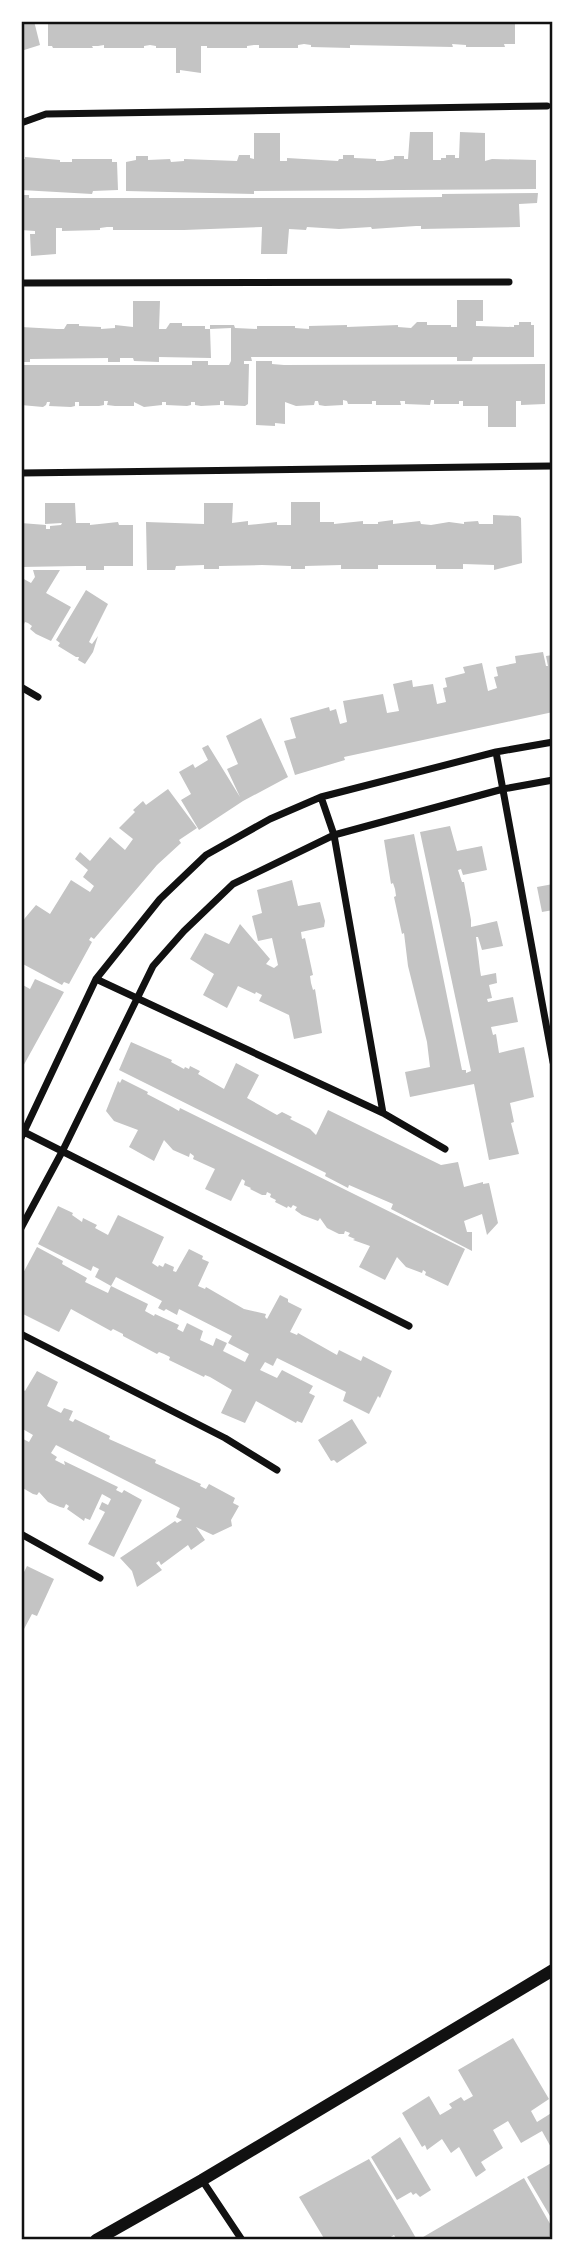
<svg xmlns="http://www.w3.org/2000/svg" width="574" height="2261" font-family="'Exo 2',sans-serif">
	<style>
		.building { fill: #c4c4c4 }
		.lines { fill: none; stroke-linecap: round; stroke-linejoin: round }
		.minor { stroke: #111; stroke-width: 7 }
		.tertiary { stroke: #111; stroke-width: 12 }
		.neatline { fill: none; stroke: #111; stroke-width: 2.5 }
	</style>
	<rect width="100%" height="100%" fill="#fff"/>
	<path class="building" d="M 21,21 L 34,21 L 40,45 L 21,51 Z
		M 48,21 L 515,21 L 515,44 L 504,44 L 505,47 L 466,47 L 466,45 L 452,44 L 453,47 L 350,45 L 350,48 L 311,47 L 311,45 L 304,44 L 298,45 L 298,48 L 259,48 L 259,45 L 254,45 L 247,46 L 247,48 L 207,48 L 207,46 L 201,46 L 201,73 L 180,70 L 180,73 L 176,73 L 176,48 L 156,48 L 156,46 L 150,45 L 144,46 L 144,48 L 104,48 L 104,45 L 98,46 L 92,46 L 93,48 L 53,48 L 52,46 L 48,46 Z
		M 410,132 L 433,132 L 433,160 L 441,160 L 441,158 L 446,158 L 446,155 L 455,155 L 455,158 L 459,158 L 460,132 L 485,133 L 485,161 L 492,159 L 536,160 L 536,189 L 254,191 L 254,194 L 126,191 L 126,162 L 136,160 L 136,156 L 148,156 L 148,160 L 170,159 L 171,162 L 184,161 L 184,159 L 237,161 L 239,155 L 250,155 L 250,158 L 254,159 L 254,133 L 280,133 L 280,161 L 287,161 L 287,158 L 338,161 L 339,159 L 343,159 L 343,155 L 354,155 L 354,158 L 376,159 L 376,161 L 383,161 L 394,159 L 394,156 L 404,156 L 404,159 L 408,159 Z
		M 25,157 L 60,160 L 60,162 L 72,162 L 72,159 L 112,159 L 112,162 L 117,162 L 118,190 L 93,191 L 92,194 L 21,190 L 21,159 L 25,159 Z
		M 538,193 L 537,203 L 519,204 L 520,227 L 421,229 L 421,226 L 416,226 L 372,229 L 371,227 L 339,229 L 307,227 L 306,230 L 289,229 L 287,254 L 261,254 L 262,227 L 184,230 L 113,230 L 113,227 L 107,227 L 100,228 L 100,230 L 62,231 L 62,228 L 56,228 L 56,254 L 31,256 L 30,234 L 35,234 L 35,231 L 21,230 L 21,195 L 29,195 L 29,198 L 365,198 L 442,197 L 442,194 Z
		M 457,300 L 483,300 L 483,321 L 476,321 L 476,326 L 514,327 L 514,325 L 519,325 L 519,322 L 531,322 L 531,325 L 534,325 L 534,357 L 473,357 L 472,361 L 457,361 L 457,357 L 251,357 L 252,361 L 244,361 L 244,364 L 249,364 L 248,404 L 245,406 L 224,405 L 224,401 L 220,401 L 220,405 L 201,406 L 195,405 L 195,402 L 191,402 L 191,405 L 187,406 L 166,405 L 166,402 L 162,402 L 162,405 L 144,407 L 134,402 L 134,406 L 115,406 L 107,405 L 108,401 L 104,401 L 104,405 L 99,406 L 79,406 L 79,402 L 75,402 L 75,406 L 71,407 L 49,406 L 50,402 L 47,402 L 46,405 L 43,407 L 21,405 L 21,365 L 192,365 L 192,361 L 208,361 L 208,365 L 229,365 L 231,361 L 231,328 L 210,329 L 211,358 L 159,357 L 159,362 L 134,361 L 133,358 L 120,358 L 120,362 L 108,362 L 108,358 L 30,359 L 30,362 L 21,362 L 21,327 L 57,329 L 64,329 L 67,324 L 79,324 L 79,326 L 101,327 L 101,329 L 115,328 L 115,325 L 133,327 L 133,301 L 160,301 L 159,329 L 166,329 L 170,323 L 182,323 L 182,326 L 205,326 L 205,329 L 210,329 L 210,325 L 234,325 L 235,328 L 257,329 L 257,326 L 295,326 L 295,328 L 309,329 L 309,326 L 347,325 L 347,327 L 398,325 L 398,327 L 411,328 L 417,322 L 427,322 L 427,325 L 451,325 L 451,327 L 457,327 Z
		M 256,361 L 272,361 L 272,364 L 284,365 L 545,364 L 545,404 L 521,405 L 521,401 L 516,401 L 516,427 L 488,427 L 488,406 L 463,406 L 463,401 L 459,401 L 459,404 L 434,404 L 434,400 L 431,400 L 430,405 L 405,404 L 405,401 L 400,401 L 401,405 L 376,405 L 376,401 L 372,401 L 372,404 L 348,404 L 347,401 L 343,400 L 343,405 L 325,406 L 319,405 L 318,401 L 315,401 L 314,405 L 296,406 L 285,402 L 285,424 L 275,423 L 275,426 L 256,425 Z
		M 291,502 L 320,502 L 320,522 L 334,522 L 334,524 L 363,521 L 363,524 L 378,524 L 378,522 L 393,520 L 393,524 L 420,521 L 421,524 L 431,525 L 449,522 L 464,524 L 464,522 L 478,521 L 479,524 L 493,524 L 493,515 L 518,516 L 521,518 L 522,563 L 494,570 L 494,565 L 463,564 L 463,569 L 436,569 L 436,565 L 378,565 L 378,569 L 341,569 L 341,565 L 305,566 L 305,569 L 291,569 L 291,566 L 262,565 L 219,566 L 219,569 L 204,569 L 204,565 L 176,566 L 175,570 L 147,570 L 146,522 L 204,524 L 204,503 L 233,503 L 232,523 L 248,521 L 248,525 L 277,522 L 277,525 L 291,525 Z
		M 45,503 L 75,503 L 76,523 L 90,523 L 90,525 L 118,522 L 119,525 L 133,525 L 133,566 L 104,566 L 104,570 L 86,570 L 86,566 L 76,566 L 21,567 L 21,523 L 46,525 L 46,529 L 50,529 L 50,526 L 61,525 L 62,523 L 45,524 Z
		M 33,570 L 60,570 L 46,593 L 71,607 L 51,641 L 36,634 L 30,629 L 32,626 L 28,623 L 25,622 L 23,626 L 21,625 L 21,579 L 22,578 L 31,583 L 35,577 Z
		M 86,590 L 108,604 L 89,642 L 92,644 L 98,636 L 93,652 L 85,664 L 78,660 L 79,657 L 76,657 L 58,646 L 60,643 L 56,640 Z
		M 543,652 L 546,666 L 548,666 L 546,656 L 553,655 L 553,712 L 344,757 L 345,760 L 295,775 L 284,741 L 296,738 L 290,718 L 329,707 L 330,711 L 336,709 L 340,724 L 347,722 L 343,701 L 383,694 L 387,713 L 399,711 L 393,684 L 412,680 L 413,687 L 433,684 L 437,704 L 446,702 L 443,688 L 447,687 L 445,678 L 465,673 L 463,667 L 482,663 L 488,691 L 497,688 L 494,677 L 498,676 L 496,667 L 516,663 L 515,656 Z
		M 261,718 L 288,777 L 243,801 L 199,830 L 181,800 L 191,794 L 179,772 L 193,764 L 195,768 L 208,760 L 202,748 L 208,745 L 240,797 L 227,769 L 238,764 L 226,736 Z
		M 168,789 L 197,828 L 179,840 L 181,843 L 157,865 L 94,939 L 91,937 L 89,940 L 92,942 L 69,984 L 64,982 L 62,985 L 21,963 L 21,925 L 25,918 L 36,905 L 50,914 L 71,880 L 90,892 L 94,886 L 83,877 L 88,870 L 75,859 L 80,852 L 90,861 L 110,837 L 125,850 L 133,839 L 119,828 L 135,812 L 133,810 L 143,801 L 146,805 Z
		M 450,826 L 457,851 L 482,846 L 487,870 L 463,875 L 461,869 L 458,870 L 462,882 L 464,882 L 471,920 L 471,927 L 497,921 L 503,946 L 482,950 L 478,937 L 476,937 L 480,970 L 481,976 L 496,973 L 497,983 L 489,985 L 492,998 L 487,999 L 488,1002 L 513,997 L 518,1022 L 491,1027 L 493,1035 L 496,1034 L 499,1053 L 524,1047 L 534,1097 L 510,1103 L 514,1122 L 511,1123 L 519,1154 L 489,1160 L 474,1084 L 410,1097 L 405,1072 L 430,1067 L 427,1042 L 408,966 L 404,933 L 402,934 L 394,897 L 396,896 L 395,889 L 393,883 L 391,884 L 384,840 L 414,834 L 462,1070 L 466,1070 L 466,1073 L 471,1071 L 420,832 Z
		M 292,880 L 298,906 L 320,902 L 325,921 L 324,927 L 301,932 L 302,939 L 305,938 L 313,975 L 310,976 L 311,983 L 313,990 L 315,989 L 322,1033 L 294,1039 L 289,1015 L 259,1001 L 262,995 L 256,992 L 255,994 L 238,986 L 227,1008 L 203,995 L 214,974 L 190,959 L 205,933 L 229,944 L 240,924 L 270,959 L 266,964 L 274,968 L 278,965 L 272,938 L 258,941 L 252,916 L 262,913 L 257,890 Z
		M 553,884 L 553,910 L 542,912 L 537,887 Z
		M 35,979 L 64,992 L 21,1070 L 21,984 L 30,989 Z
		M 131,1042 L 172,1060 L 171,1062 L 184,1069 L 185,1067 L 189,1069 L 190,1066 L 200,1071 L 198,1074 L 224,1089 L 236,1063 L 259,1075 L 247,1098 L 277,1115 L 282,1112 L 292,1117 L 290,1119 L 310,1129 L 316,1135 L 328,1110 L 441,1165 L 458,1162 L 464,1187 L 483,1182 L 483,1184 L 489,1183 L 498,1223 L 487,1235 L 482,1214 L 464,1221 L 467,1232 L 472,1232 L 472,1251 L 391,1209 L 393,1204 L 349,1185 L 348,1188 L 325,1176 L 326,1173 L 119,1070 Z
		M 122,1079 L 148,1092 L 147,1094 L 172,1107 L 179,1111 L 180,1108 L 465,1249 L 448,1286 L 425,1275 L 426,1272 L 423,1270 L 422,1273 L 406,1267 L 397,1257 L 385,1280 L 359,1267 L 370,1246 L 353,1240 L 355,1239 L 348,1236 L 350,1233 L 345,1231 L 344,1234 L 339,1234 L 327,1228 L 320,1218 L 318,1221 L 302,1215 L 295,1210 L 297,1207 L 293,1205 L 291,1208 L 288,1206 L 287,1208 L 275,1202 L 276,1200 L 270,1197 L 271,1194 L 267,1192 L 266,1195 L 262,1195 L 250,1189 L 251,1188 L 244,1185 L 245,1181 L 242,1179 L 231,1201 L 205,1189 L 215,1169 L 193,1159 L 194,1156 L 190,1153 L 189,1157 L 173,1150 L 164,1140 L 154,1161 L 129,1147 L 138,1130 L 114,1121 L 106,1111 L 118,1081 L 120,1083 Z
		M 58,1206 L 73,1213 L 72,1215 L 82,1222 L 83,1218 L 97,1225 L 95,1228 L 108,1235 L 118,1215 L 164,1237 L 152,1263 L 158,1267 L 159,1265 L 163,1267 L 165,1263 L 174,1267 L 173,1271 L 176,1272 L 189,1249 L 203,1256 L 202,1259 L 209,1262 L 198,1286 L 205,1289 L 206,1287 L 244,1309 L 266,1314 L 265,1317 L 267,1319 L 280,1295 L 288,1299 L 288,1302 L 302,1309 L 290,1332 L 297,1335 L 298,1333 L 337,1355 L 339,1350 L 361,1361 L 363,1356 L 392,1371 L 380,1398 L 378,1396 L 369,1414 L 343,1401 L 346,1392 L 277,1358 L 273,1366 L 265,1362 L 260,1370 L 277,1378 L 282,1370 L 313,1386 L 309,1393 L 315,1396 L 302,1423 L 297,1421 L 296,1423 L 256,1401 L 245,1423 L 221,1413 L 232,1390 L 210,1377 L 205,1375 L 204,1377 L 169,1360 L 170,1357 L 164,1354 L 159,1352 L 157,1354 L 123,1336 L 123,1334 L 113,1329 L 111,1331 L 71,1309 L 59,1332 L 21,1313 L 21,1277 L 37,1247 L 63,1261 L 62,1264 L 87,1278 L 85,1282 L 108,1293 L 111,1286 L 148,1304 L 145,1311 L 154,1316 L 155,1314 L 179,1325 L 177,1329 L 183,1332 L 187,1323 L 203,1331 L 200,1340 L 213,1346 L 216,1338 L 227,1343 L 223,1351 L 245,1362 L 249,1354 L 228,1343 L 232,1336 L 179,1309 L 177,1315 L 166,1309 L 164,1311 L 158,1308 L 162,1301 L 116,1277 L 111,1286 L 95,1277 L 99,1269 L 93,1266 L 91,1271 L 38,1244 Z
		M 37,1371 L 58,1382 L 47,1406 L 61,1413 L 64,1408 L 73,1411 L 69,1420 L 73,1422 L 75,1419 L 110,1436 L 109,1439 L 156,1460 L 155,1463 L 201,1484 L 200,1486 L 206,1489 L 209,1484 L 235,1498 L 233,1503 L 239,1506 L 231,1520 L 232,1526 L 213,1535 L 196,1527 L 205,1540 L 191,1550 L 188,1545 L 161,1565 L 159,1561 L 156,1563 L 162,1570 L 137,1587 L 132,1571 L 120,1558 L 175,1521 L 177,1523 L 182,1520 L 176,1517 L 180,1508 L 56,1445 L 51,1453 L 57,1457 L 55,1460 L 65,1465 L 64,1461 L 118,1487 L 116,1490 L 122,1493 L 124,1490 L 142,1500 L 114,1557 L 88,1544 L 105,1512 L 99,1509 L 102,1502 L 108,1505 L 111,1499 L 102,1494 L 90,1520 L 85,1518 L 84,1521 L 67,1509 L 69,1506 L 66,1504 L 64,1508 L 60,1507 L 48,1502 L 39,1492 L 37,1495 L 33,1494 L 21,1487 L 21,1438 L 29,1442 L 33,1435 L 21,1428 L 21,1388 L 25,1391 Z
		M 352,1419 L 367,1443 L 337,1463 L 334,1460 L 331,1461 L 318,1440 Z
		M 27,1566 L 54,1579 L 37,1616 L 32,1614 L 24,1629 L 21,1627 L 21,1578 Z
		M 513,2038 L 549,2099 L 531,2111 L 537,2122 L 553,2112 L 553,2151 L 542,2131 L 521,2143 L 508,2121 L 493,2130 L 503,2148 L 481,2162 L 486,2170 L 476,2177 L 459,2147 L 451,2153 L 442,2139 L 427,2150 L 425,2145 L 422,2147 L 402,2113 L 429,2096 L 440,2115 L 452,2108 L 449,2104 L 461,2097 L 464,2101 L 473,2096 L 458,2070 Z
		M 400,2137 L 431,2190 L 420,2197 L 416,2193 L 413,2195 L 411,2192 L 397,2200 L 371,2157 Z
		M 369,2159 L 409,2226 L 417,2240 L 397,2240 L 394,2235 L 386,2240 L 325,2240 L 299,2197 Z
		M 553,2162 L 553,2221 L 527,2177 Z
		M 524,2178 L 553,2229 L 553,2235 L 543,2240 L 418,2240 Z"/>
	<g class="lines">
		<path class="minor" d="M 21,123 L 46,114 L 547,106
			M 21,283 L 509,282
			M 21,473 L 552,466
			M 21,687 L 38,697
			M 496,752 L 553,1062
			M 321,797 L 334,835 L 383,1113
			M 96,979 L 383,1113 L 445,1149
			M 24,1132 L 409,1326
			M 21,1138 L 96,979 L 160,899 L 206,855 L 270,819 L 321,797 L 496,752 L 553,742
			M 21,1228 L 63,1150 L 153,966 L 184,931 L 233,884 L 334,835 L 503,789 L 553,780
			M 21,1334 L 225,1438 L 277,1470
			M 21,1534 L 100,1578
			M 202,2180 L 242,2240"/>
		<path class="tertiary" d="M 96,2240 L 202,2180 L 553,1970"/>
	</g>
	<rect width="574" height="2261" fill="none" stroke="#ffffff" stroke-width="46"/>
	<rect x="23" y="23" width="528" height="2215" class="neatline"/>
</svg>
